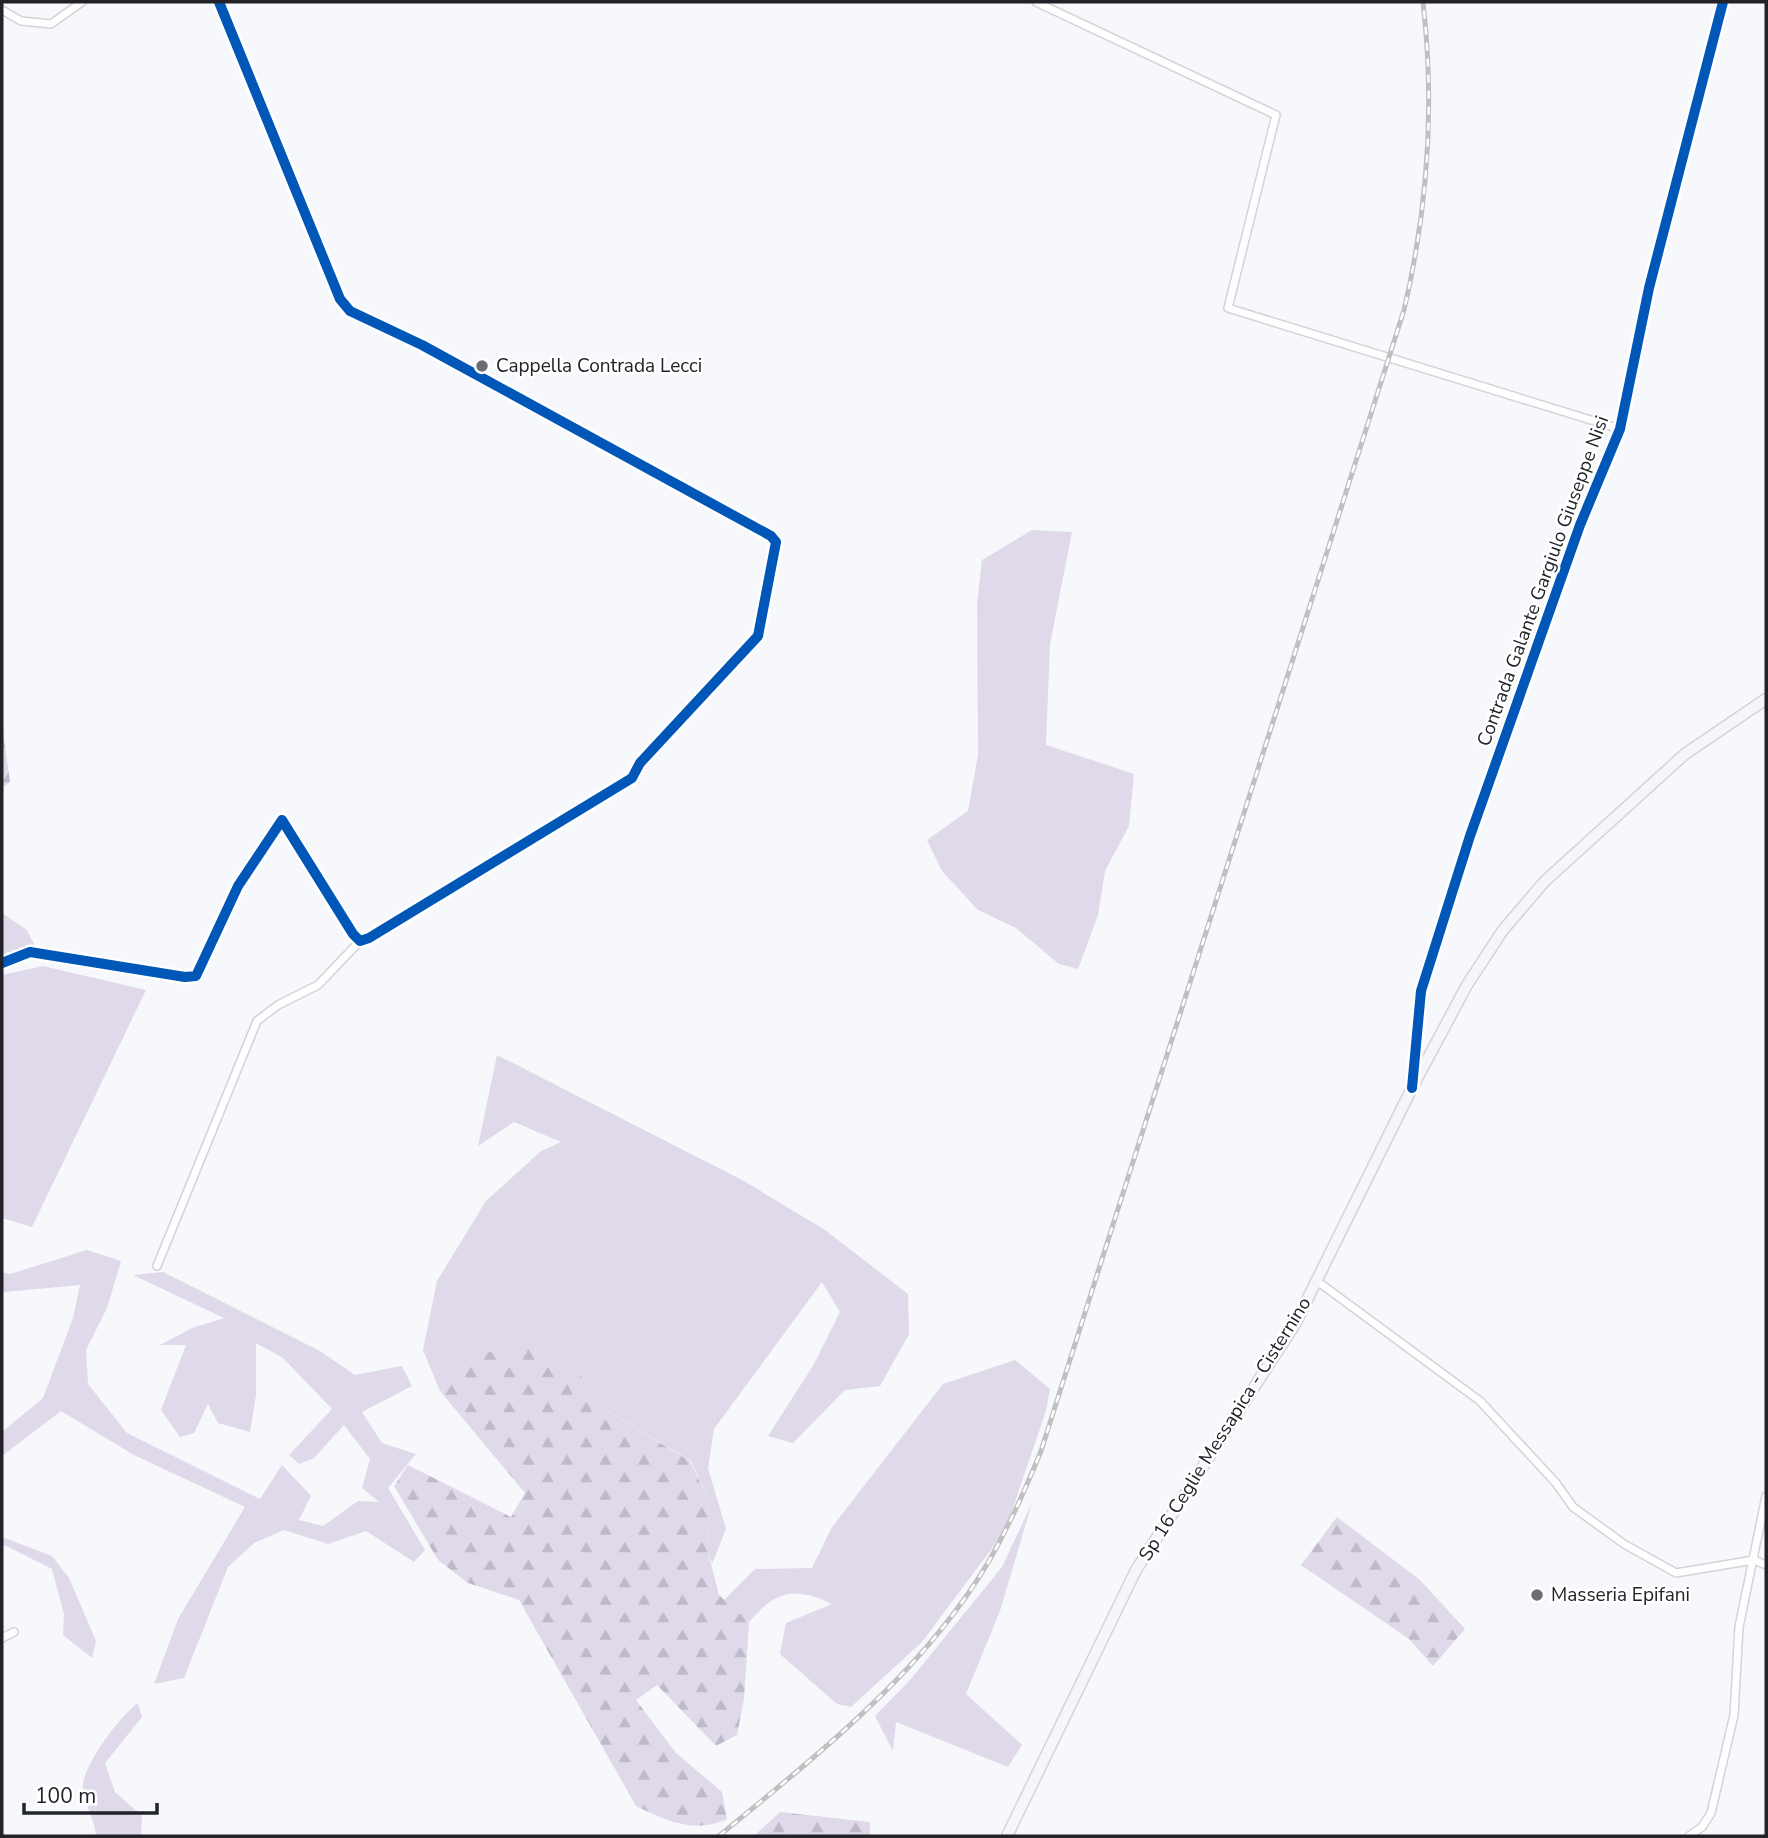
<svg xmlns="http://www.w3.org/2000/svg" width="1768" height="1838" font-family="'Nunito Sans',sans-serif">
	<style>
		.green { fill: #dfd9ea }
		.forest { fill: url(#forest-firs) }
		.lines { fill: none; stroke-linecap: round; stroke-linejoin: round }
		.street-casing { stroke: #d1d4d8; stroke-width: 10 }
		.secondary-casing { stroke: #d1d4d8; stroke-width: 13 }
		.street { stroke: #fefeff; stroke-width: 7 }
		.secondary { stroke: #f6f6fa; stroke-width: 10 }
		.rail-casing { stroke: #c0c0c1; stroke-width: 5 }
		.rail { stroke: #fff; stroke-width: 2.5; stroke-dasharray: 8; stroke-linecap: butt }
		.cycleway-casing { stroke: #fff; stroke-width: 15 }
		.cycleway { stroke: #0057b8; stroke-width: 10 }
		.poi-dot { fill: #6c6e72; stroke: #fff; stroke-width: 2.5 }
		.labels { text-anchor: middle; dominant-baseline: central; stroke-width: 5; stroke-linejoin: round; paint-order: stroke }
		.poi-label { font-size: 19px; fill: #212328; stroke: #fff; text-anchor: start }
		.street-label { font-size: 19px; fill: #212328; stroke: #fff }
	</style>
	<defs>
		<pattern id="forest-firs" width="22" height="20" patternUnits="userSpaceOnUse" patternTransform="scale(1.75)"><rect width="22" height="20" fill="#dfd9ea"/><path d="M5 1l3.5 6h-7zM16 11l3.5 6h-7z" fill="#bfbac9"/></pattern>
	</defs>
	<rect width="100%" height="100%" fill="#f6f8fc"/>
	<path class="green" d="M 1032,530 L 1072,532 L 1050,644 L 1046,745 L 1134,774 L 1129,826 L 1105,871 L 1098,915 L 1078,969 L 1059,964 L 1016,928 L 978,910 L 942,871 L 927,840 L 968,811 L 978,755 L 977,603 L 982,560 Z
		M 2,913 L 27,930 L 34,944 L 2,957 Z
		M 43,966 L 146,990 L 32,1227 L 2,1218 L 2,975 Z
		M 497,1055 L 744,1181 L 825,1230 L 908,1294 L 909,1334 L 880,1386 L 845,1390 L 793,1443 L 768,1436 L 814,1364 L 840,1312 L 822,1282 L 714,1429 L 708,1468 L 726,1529 L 712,1564 L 707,1548 L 709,1500 L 691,1461 L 579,1394 L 464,1360 L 440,1391 L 423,1350 L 437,1281 L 486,1201 L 541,1151 L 561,1142 L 514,1122 L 478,1146 Z
		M 87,1250 L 121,1261 L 107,1308 L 86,1350 L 88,1384 L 127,1433 L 260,1499 L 282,1465 L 311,1496 L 299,1520 L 323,1526 L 358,1501 L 379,1502 L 362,1488 L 370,1459 L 344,1425 L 314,1458 L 299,1464 L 289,1455 L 332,1409 L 283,1358 L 256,1343 L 256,1395 L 250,1432 L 218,1423 L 208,1404 L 194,1433 L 180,1437 L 161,1410 L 186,1345 L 160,1345 L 192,1328 L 224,1318 L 133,1275 L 163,1272 L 320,1351 L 355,1375 L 402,1366 L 412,1386 L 362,1412 L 382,1443 L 416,1454 L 388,1488 L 425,1550 L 414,1562 L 366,1531 L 328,1544 L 284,1530 L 254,1543 L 228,1567 L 184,1678 L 154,1684 L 178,1619 L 245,1507 L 134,1455 L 61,1411 L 2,1456 L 2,1432 L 43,1398 L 73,1318 L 80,1285 L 5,1292 L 2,1291 L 2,1272 L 10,1274 Z
		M 1015,1360 L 1050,1389 L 1046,1411 L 1005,1531 L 922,1642 L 851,1707 L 837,1704 L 780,1654 L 786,1623 L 832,1604 C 793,1586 776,1591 749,1622 L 724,1600 L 755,1569 L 812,1568 L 832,1527 L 943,1384 Z
		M 1032,1503 L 1000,1611 L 966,1694 L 1022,1745 L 1008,1767 L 896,1722 L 893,1751 L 875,1716 L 910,1680 L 1002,1567 Z
		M 2,1537 L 52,1556 L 69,1578 L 96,1641 L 92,1658 L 63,1635 L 64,1614 L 52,1569 L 2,1544 Z
		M 138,1703 L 142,1717 L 105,1763 L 115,1792 L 142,1816 L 141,1836 L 96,1836 C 95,1820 85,1805 83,1789 C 80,1768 121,1715 138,1703 Z"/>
	<path class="forest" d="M 2,724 L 10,782 L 2,788 Z
		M 523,1341 L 582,1376 L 579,1394 L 690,1461 L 709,1500 L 707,1548 L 719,1595 L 749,1622 L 744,1699 L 737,1735 L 716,1746 L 657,1685 L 636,1700 L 676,1753 L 722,1792 L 727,1819 C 695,1834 667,1821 636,1806 L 519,1600 L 468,1583 L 438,1560 L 394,1486 L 408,1465 L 511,1517 L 525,1493 L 440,1391 L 464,1360 Z
		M 1337,1517 L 1420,1580 L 1465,1629 L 1433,1666 L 1409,1639 L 1301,1565 Z
		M 780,1812 L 870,1822 L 870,1836 L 754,1836 Z"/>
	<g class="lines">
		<g class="street-casing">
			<path id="street" d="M 1036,2 L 1276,115 L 1228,308 L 1620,429
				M 2,10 L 21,21 L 51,24 L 82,2
				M 2,963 L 30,952 L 185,977 L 196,976 L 238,886 L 282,820 L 353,934 L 360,941 L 369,938 L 632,778 L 640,763 L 758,636 L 776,542 L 771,536 L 422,345 L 350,311 L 340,299 L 219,2
				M 1412,1084 L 1421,991 L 1470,836 L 1580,525 L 1620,429 L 1649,288 L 1723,2
				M 157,1266 L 257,1021 L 278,1005 L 318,985 L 360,941
				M 1317,1281 L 1480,1401 L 1556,1483 L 1573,1507 L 1624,1544 L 1676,1573 L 1754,1560 L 1766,1565
				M 2,1638 L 14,1632
				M 1689,1836 L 1702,1827 L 1711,1813 L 1734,1715 L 1739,1627 L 1766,1496"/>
		</g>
		<g class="secondary-casing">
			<path id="secondary" d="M 1007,1836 L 1136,1570 L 1295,1324 L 1412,1088 L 1467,985 L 1503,930 L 1545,881 L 1685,754 L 1766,699"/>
		</g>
		<use href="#street" class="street"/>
		<use href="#secondary" class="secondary"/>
		<g class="rail-casing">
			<path id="rail" d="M 719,1836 C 817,1755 923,1673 989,1561 C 1009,1526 1026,1488 1041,1451 L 1404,310 C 1428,208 1435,106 1423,2"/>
		</g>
		<use href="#rail" class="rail"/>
		<g class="cycleway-casing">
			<path id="cycleway" d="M 2,963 L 30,952 L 185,977 L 196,976 L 238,886 L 282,820 L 353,934 L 360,941 L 369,938 L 632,778 L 640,763 L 758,636 L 776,542 L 771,536 L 422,345 L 350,311 L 340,299 L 219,2
				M 1412,1088 L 1421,991 L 1470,836 L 1580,525 L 1620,429 L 1649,288 L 1723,2"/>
		</g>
		<use href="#cycleway" class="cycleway"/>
	</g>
	<g class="poi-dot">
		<circle cx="482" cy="366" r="7"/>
		<circle cx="1537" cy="1595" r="7"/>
	</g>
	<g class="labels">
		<g class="poi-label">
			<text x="496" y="366">Cappella Contrada Lecci</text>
			<text x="1551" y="1595">Masseria Epifani</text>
		</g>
		<g class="street-label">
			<text transform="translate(1543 581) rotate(-70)">Contrada Galante Gargiulo Giuseppe Nisi</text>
			<text transform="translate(1225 1429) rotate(-58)">Sp 16 Ceglie Messapica - Cisternino</text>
		</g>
	</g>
	<rect width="1768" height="1838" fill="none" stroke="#212328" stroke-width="7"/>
	<path d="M24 1803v10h133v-10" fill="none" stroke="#212328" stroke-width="3.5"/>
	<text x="35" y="1803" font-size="21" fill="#212328" stroke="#ffffff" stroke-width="5" paint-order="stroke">100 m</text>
</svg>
